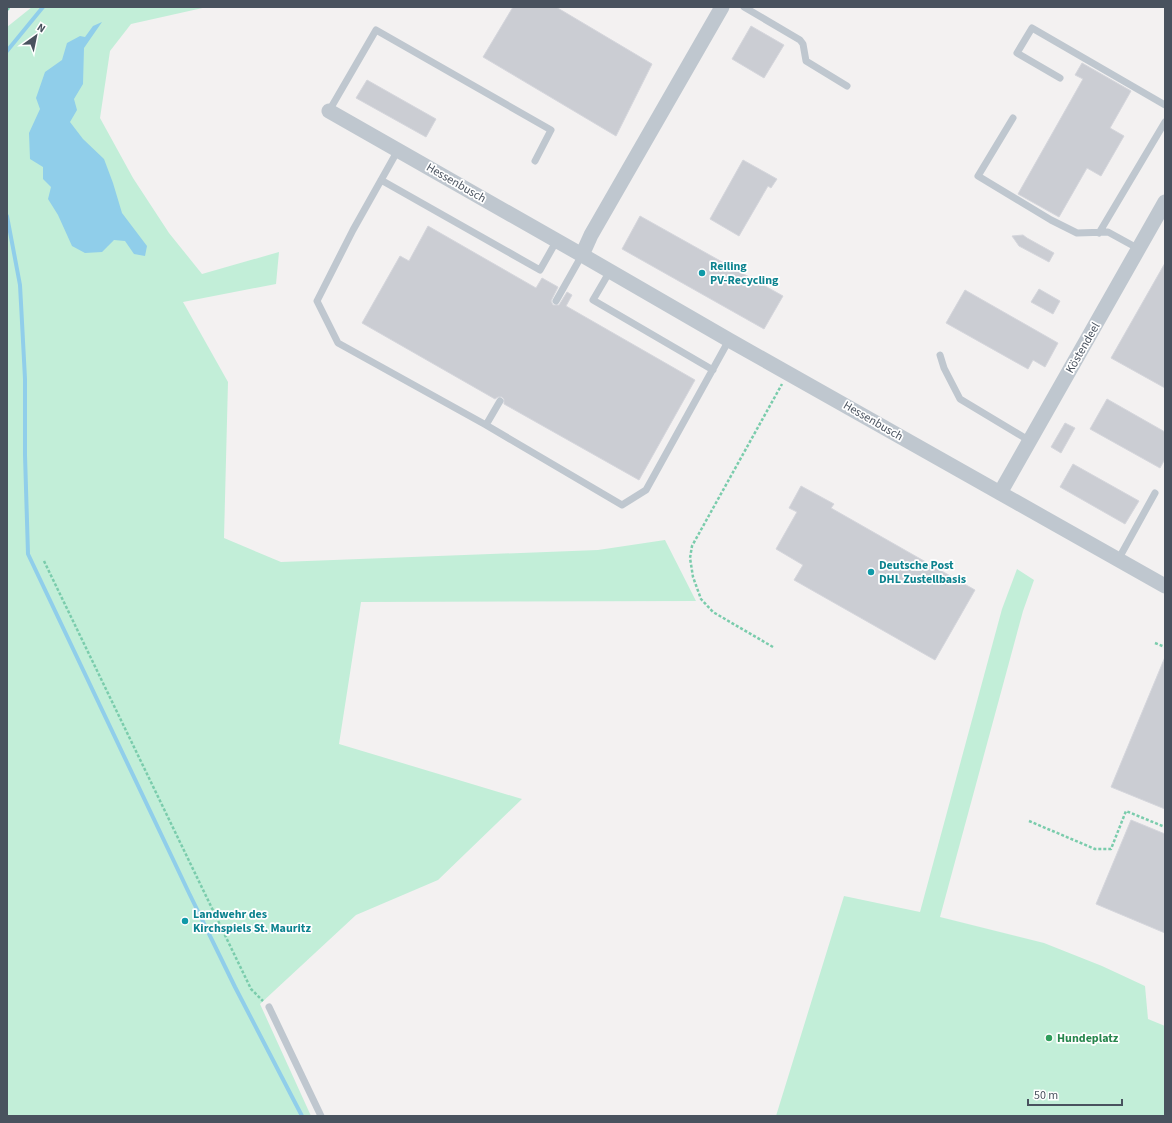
<svg xmlns="http://www.w3.org/2000/svg" width="1172" height="1123" font-family="'Source Sans 3',sans-serif">
	<style>
		.green { fill: #c2eed8 }
		.water { fill: #90ceea }
		.lines { fill: none; stroke-linecap: round; stroke-linejoin: round }
		.stream { stroke: #90ceea; stroke-width: 4 }
		.building { fill: #cbcdd3; stroke: #d5d6dc }
		.path { stroke: #7accac; stroke-width: 2.5; stroke-dasharray: 3 2; stroke-linecap: butt }
		.lane { stroke: #bfc7cf; stroke-width: 7 }
		.street { stroke: #bfc7cf; stroke-width: 15 }
		.culture-dot { fill: #0f9aa8; stroke: #fff; stroke-width: 1.5 }
		.leisure-dot { fill: #2e9e5b; stroke: #fff; stroke-width: 1.5 }
		.labels { text-anchor: middle; dominant-baseline: central; stroke-width: 3.5; stroke-linejoin: round; paint-order: stroke }
		.street-label { font-size: 12px; fill: #49525e; stroke: #fff }
		.culture-label { font-size: 12px; font-weight: bold; fill: #0d838f; stroke: #fff; text-anchor: start }
		.leisure-label { font-size: 12px; font-weight: bold; fill: #27864d; stroke: #fff; text-anchor: start }
	</style>
	<rect width="100%" height="100%" fill="#f3f1f1"/>
	<path class="green" d="M 32,7 L 207,7 L 131,24 L 110,51 L 100,118 L 133,178 L 169,233 L 202,274 L 279,252 L 276,284 L 183,302 L 228,382 L 224,538 L 281,562 L 598,550 L 665,540 L 696,601 L 361,602 L 339,744 L 522,799 L 438,880 L 356,915 L 260,1004 L 311,1116 L 7,1116 L 7,27 Z
		M 1017,569 L 1034,580 L 1023,611 L 940,917 L 1044,943 L 1102,966 L 1145,986 L 1148,1019 L 1165,1026 L 1165,1116 L 776,1116 L 844,896 L 920,912 L 1002,609 Z"/>
	<path class="water" d="M 102,22 L 84,48 L 83,84 L 74,99 L 77,110 L 70,122 L 83,139 L 104,159 L 113,183 L 122,213 L 147,246 L 145,256 L 134,254 L 125,241 L 114,240 L 102,252 L 85,253 L 72,246 L 58,215 L 48,199 L 51,187 L 43,179 L 43,167 L 30,159 L 29,133 L 40,109 L 36,98 L 45,72 L 62,60 L 67,43 L 80,36 L 85,37 L 93,26 Z"/>
	<g class="lines">
		<path class="stream" d="M 7,51 L 43,7
			M 7,216 L 20,285 L 22,322 L 25,379 L 25,455 L 28,554 L 189,893 L 235,987 L 302,1116"/>
	</g>
	<path class="building" d="M 513,7 L 556,7 L 652,64 L 616,136 L 483,57 Z
		M 751,26 L 784,45 L 764,78 L 732,59 Z
		M 1082,63 L 1131,91 L 1110,128 L 1124,136 L 1109,162 L 1101,176 L 1087,168 L 1059,217 L 1018,194 L 1083,79 L 1075,75 Z
		M 367,80 L 436,119 L 426,137 L 356,98 Z
		M 743,160 L 777,179 L 771,188 L 768,186 L 739,236 L 710,219 Z
		M 640,216 L 783,296 L 764,329 L 622,249 Z
		M 428,226 L 536,288 L 542,278 L 558,287 L 551,301 L 553,305 L 559,305 L 567,292 L 572,295 L 566,306 L 695,380 L 639,480 L 504,404 L 504,399 L 502,397 L 498,397 L 495,399 L 362,323 L 400,256 L 409,261 Z
		M 1023,235 L 1027,238 L 1054,253 L 1049,262 L 1019,246 L 1012,236 Z
		M 1165,263 L 1165,388 L 1111,358 Z
		M 1039,289 L 1060,301 L 1053,314 L 1031,302 Z
		M 965,290 L 1058,343 L 1045,367 L 1033,360 L 1028,369 L 946,323 Z
		M 1107,399 L 1165,432 L 1165,459 L 1160,468 L 1090,429 Z
		M 1065,423 L 1075,428 L 1061,453 L 1051,447 Z
		M 1073,464 L 1139,501 L 1125,524 L 1060,487 Z
		M 801,486 L 834,504 L 831,508 L 975,590 L 935,660 L 794,580 L 803,565 L 776,549 L 797,512 L 789,508 Z
		M 1165,657 L 1165,809 L 1111,787 Z
		M 1131,820 L 1165,834 L 1165,933 L 1096,904 Z"/>
	<g class="lines">
		<path class="path" d="M 7,10 L 10,7
			M 44,561 L 251,989 L 263,1001
			M 1155,643 L 1165,647
			M 773,647 L 713,612 L 701,599 L 693,577 L 690,558 L 692,546 L 782,384
			M 1029,821 L 1095,849 L 1111,849 L 1126,811 L 1165,827"/>
		<path class="lane" d="M 744,7 L 800,40 L 803,44 L 806,61 L 847,86
			M 1060,78 L 1017,53 L 1032,28 L 1165,105
			M 329,111 L 376,30 L 551,130 L 535,161
			M 1013,118 L 978,176 L 1051,220 L 1077,233 L 1108,232 L 1139,249
			M 398,150 L 353,230 L 317,301 L 338,343 L 486,425 L 622,505 L 646,490 L 729,340
			M 381,180 L 540,270 L 557,240
			M 1099,233 L 1165,122
			M 610,271 L 593,300 L 713,370
			M 556,301 L 582,255
			M 940,355 L 944,368 L 960,399 L 1030,441
			M 486,425 L 500,401
			M 1118,560 L 1155,493
			M 269,1007 L 321,1116"/>
		<path class="street" d="M 329,111 L 582,255 L 729,340 L 1165,586
			M 582,255 L 591,235 L 722,7
			M 1000,493 L 1165,202"/>
	</g>
	<g class="culture-dot">
		<circle cx="702" cy="273" r="4"/>
		<circle cx="871" cy="572" r="4"/>
		<circle cx="185" cy="921" r="4"/>
	</g>
	<circle class="leisure-dot" cx="1049" cy="1038" r="4"/>
	<g class="labels">
		<g class="street-label">
			<text transform="translate(456 183) rotate(30)">Hessenbusch</text>
			<text transform="translate(1083 348) rotate(-60)">Köstendeel</text>
			<text transform="translate(873 421) rotate(30)">Hessenbusch</text>
		</g>
		<g class="culture-label">
			<text x="710" y="266">Reiling<tspan x="710" dy="14">PV-Recycling</tspan></text>
			<text x="879" y="565">Deutsche Post<tspan x="879" dy="14">DHL Zustellbasis</tspan></text>
			<text x="193" y="914">Landwehr des<tspan x="193" dy="14">Kirchspiels St. Mauritz</tspan></text>
		</g>
		<g class="leisure-label">
			<text x="1057" y="1038">Hundeplatz</text>
		</g>
	</g>
	<rect width="1172" height="1123" fill="none" stroke="#49525e" stroke-width="16"/>
	<g transform="translate(36 36) rotate(33)" stroke="#ffffff" stroke-width="3" paint-order="stroke">
	<path d="M0-3L7 15L0 10L-7 15Z" fill="#49525e"/>
	<text y="-6" font-size="11" font-weight="bold" text-anchor="middle" fill="#49525e">N</text>
	</g>
	<path d="M1028 1099v6h94v-6" fill="none" stroke="#49525e" stroke-width="2"/>
	<text x="1034" y="1099" font-size="12" fill="#49525e" stroke="#ffffff" stroke-width="3" paint-order="stroke">50 m</text>
</svg>
